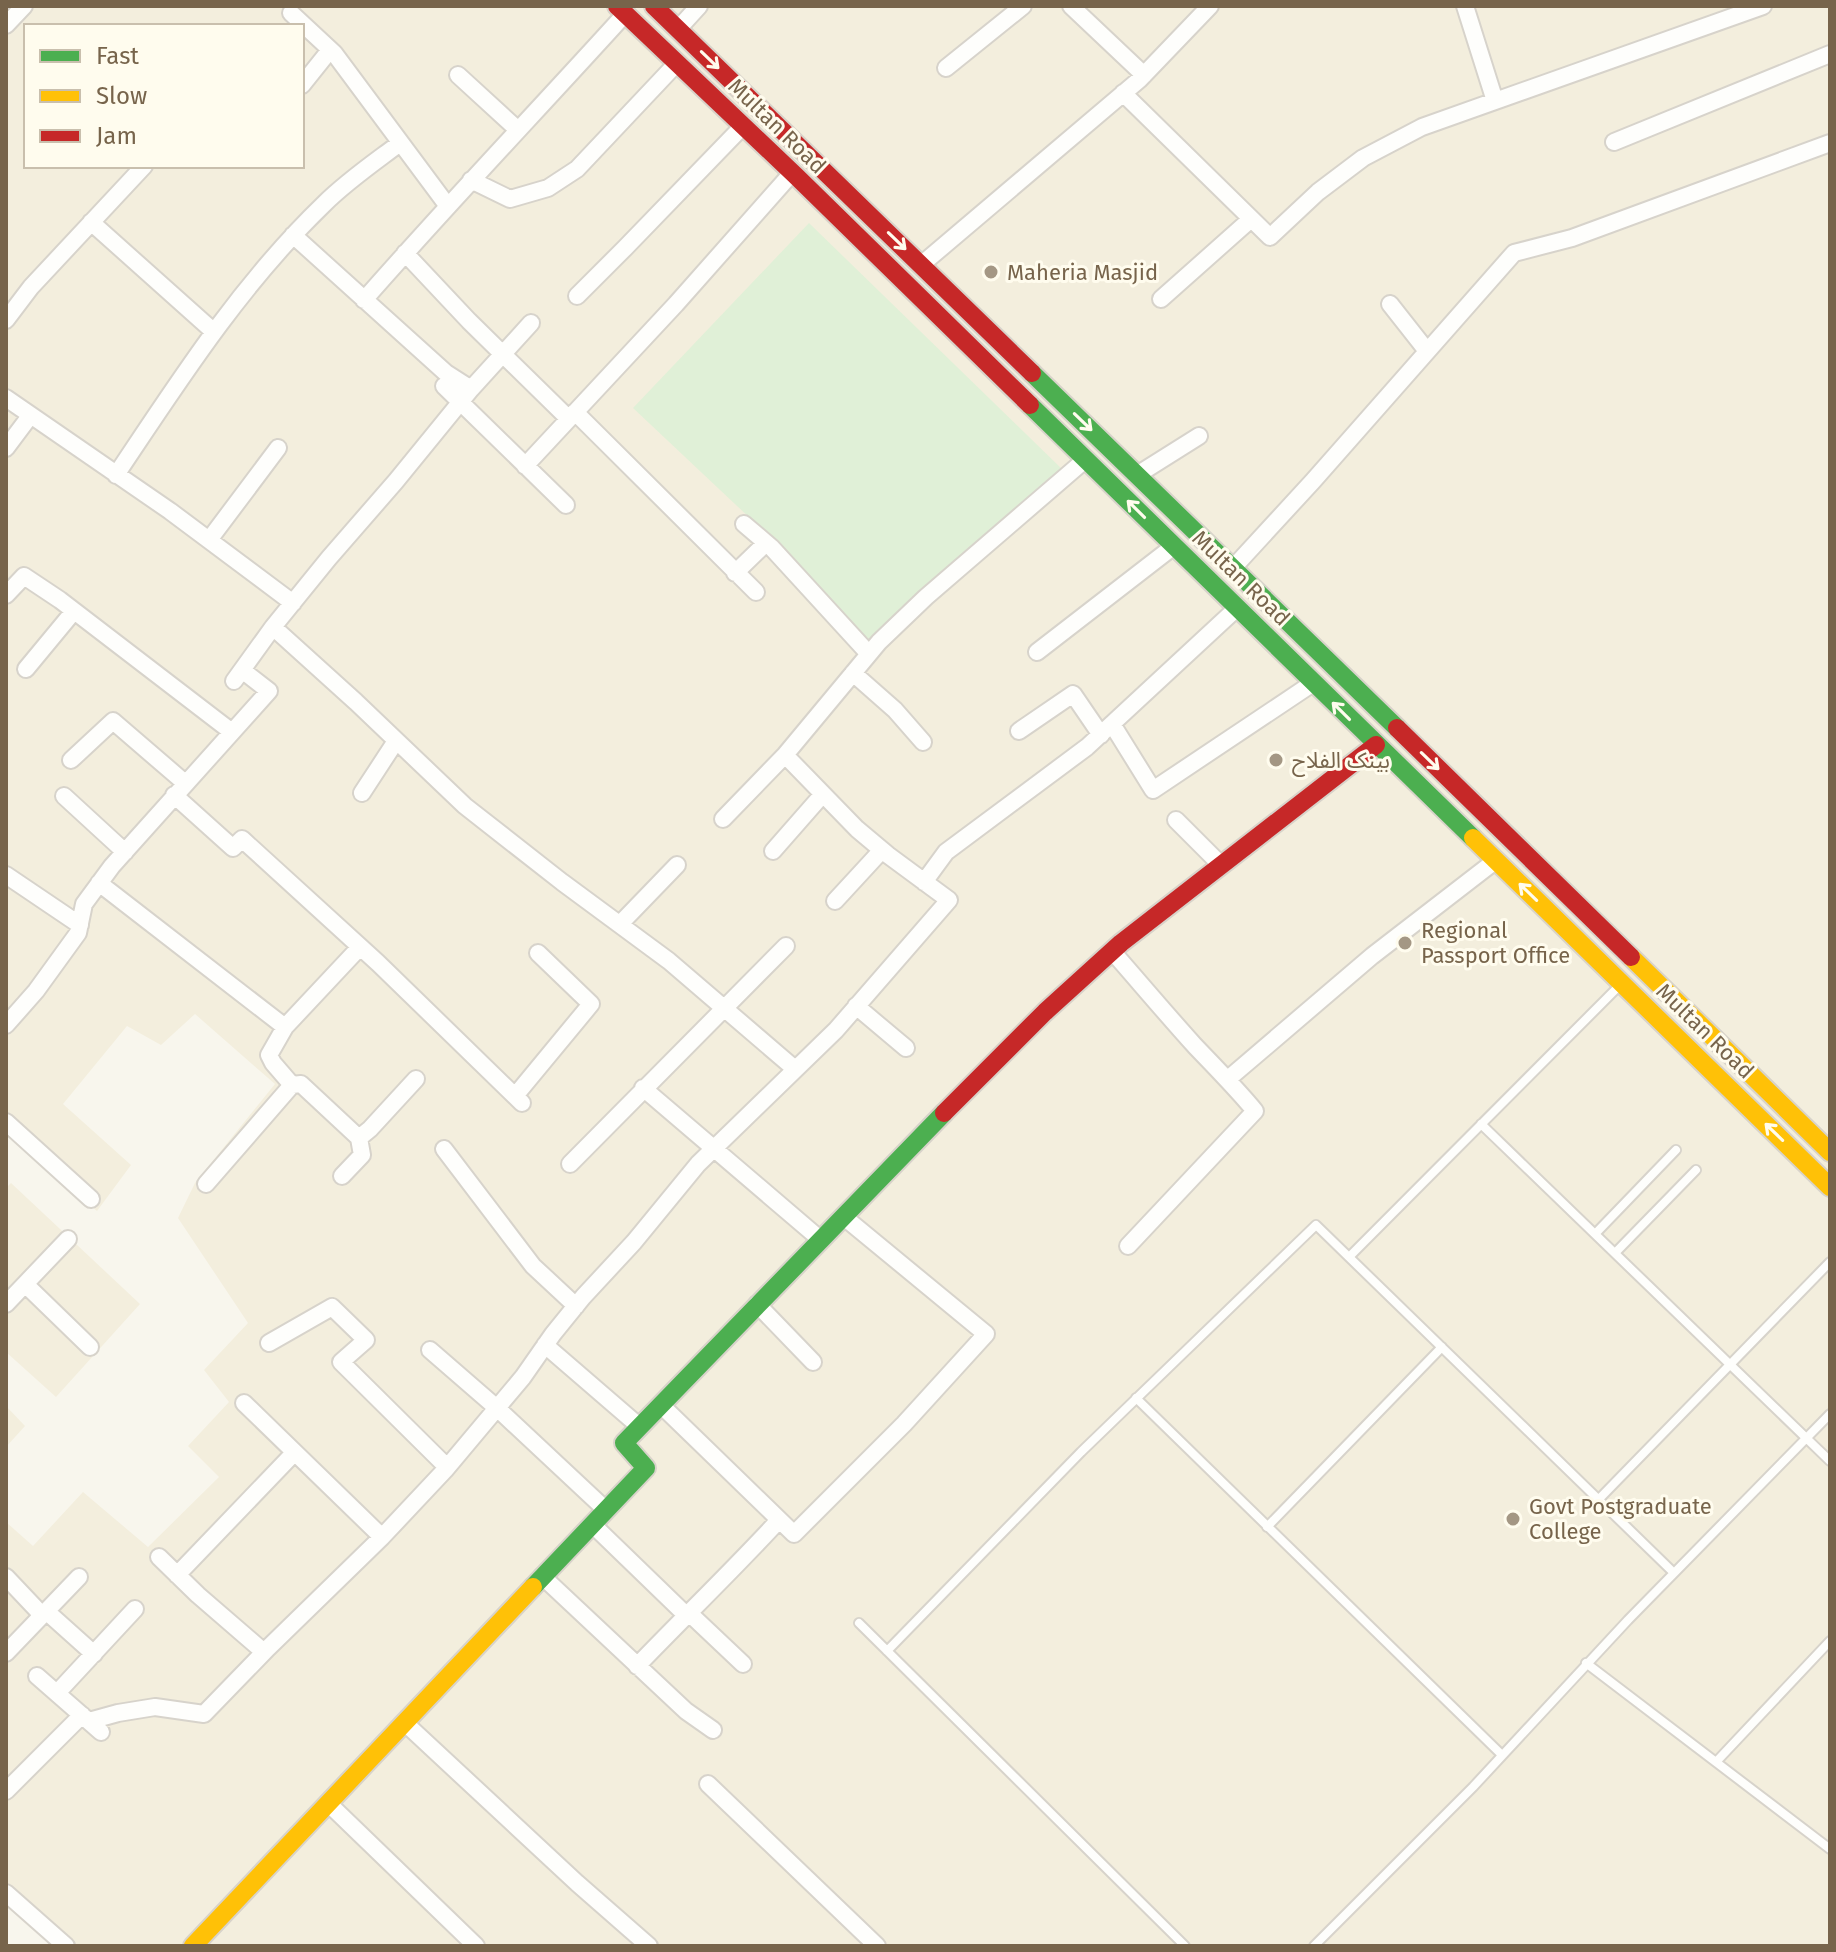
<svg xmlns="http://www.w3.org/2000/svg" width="1836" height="1952" font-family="'Fira Sans','Noto Sans Arabic',sans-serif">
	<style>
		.residential { fill: #f3eedd; fill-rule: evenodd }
		.green { fill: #e0f0d7 }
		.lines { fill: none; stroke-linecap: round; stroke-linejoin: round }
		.lane-casing { stroke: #d7d3cb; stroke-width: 12 }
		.street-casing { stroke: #d7d3cb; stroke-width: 20 }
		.fast-casing { stroke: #d8d3ca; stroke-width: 22 }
		.slow-casing { stroke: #d8d3ca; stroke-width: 22 }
		.jam-casing { stroke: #d8d3ca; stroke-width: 22 }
		.lane { stroke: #fefefc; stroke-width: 8 }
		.street { stroke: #fefefc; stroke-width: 16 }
		.fast { stroke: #4caf50; stroke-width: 18 }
		.slow { stroke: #ffc107; stroke-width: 18 }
		.jam { stroke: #c62828; stroke-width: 18 }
		.oneway { stroke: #fffcee }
		.poi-dot { fill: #a49784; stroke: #fffcee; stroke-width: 3 }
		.labels { text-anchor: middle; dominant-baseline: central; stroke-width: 6; stroke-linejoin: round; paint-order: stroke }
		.street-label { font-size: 22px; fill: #77644b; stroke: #fffcee }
		.poi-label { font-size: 22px; fill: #77644b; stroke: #fffcee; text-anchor: start }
	</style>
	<rect width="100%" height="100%" fill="#f8f6ed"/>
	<path class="residential" d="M 6,6 L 1830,6 L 1830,1946 L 51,1946 L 6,1902 L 6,1522 L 33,1546 L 83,1492 L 148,1547 L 219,1477 L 188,1446 L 229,1402 L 204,1370 L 248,1323 L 178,1218 L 195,1183 L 275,1084 L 195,1014 L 161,1045 L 127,1026 L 63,1104 L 131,1165 L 97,1211 L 6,1134 ZM 26,26 L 302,26 L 302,166 L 26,166 Z
		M 11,1183 L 140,1304 L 56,1397 L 6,1352 L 6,1188 Z
		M 6,1406 L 25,1426 L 6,1447 Z"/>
	<path class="green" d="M 809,223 L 1064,471 L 870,644 L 770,537 L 633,408 Z"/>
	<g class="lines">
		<g class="lane-casing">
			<path id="lane" d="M 1481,1124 L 1830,1461
				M 1595,1234 L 1676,1150
				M 1615,1253 L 1696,1170
				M 1349,1257 L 1621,984
				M 1136,1398 L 1502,1755
				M 1599,1499 L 1830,1262
				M 1267,1527 L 1442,1347
				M 859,1623 L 1185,1946
				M 887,1651 L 1081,1452 L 1316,1225 L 1674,1573
				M 1586,1663 L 1830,1849
				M 1716,1762 L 1830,1641
				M 1314,1946 L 1473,1787 L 1628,1620 L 1830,1414"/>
		</g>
		<g class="street-casing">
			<path id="street" d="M 1071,6 L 1144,75
				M 1465,6 L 1495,101
				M 291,13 L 334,53 L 447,205
				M 6,25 L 24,6
				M 678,29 L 699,6
				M 946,68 L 1023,6
				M 458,75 L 518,130
				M 302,85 L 330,50
				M 1123,93 L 1270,237 L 1318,192 L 1363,158 L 1422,127 L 1763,6
				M 1614,142 L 1830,54
				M 471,180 L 510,199 L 548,188 L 577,169 L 677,63
				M 91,222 L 213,331
				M 293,235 L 446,373 L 471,389
				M 405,253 L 469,321 L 569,419
				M 921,265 L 1139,80 L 1210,6
				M 577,296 L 625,248 L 743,126
				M 1161,299 L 1251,219
				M 364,300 C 449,203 538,110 625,14
				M 1390,304 L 1427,351
				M 6,320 L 31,287 L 144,166
				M 444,386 L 566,505
				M 6,398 L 170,511 L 293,603
				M 575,412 L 756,592
				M 6,448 L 30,416
				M 525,466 L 676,304 L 792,173
				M 116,475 C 180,379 241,284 324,204 C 347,181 375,162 400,143
				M 1137,475 L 1199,436
				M 744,524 L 771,547 L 869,654
				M 209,540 L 278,448
				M 1233,568 L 1313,481 L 1514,253 L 1572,238 L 1830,143
				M 735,573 L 766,543
				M 6,595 L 24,576 L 60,600 L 232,732
				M 273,627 L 356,702 L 465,806 L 562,882 L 669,961 L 795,1069
				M 1037,652 L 1174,546
				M 26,669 L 74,611
				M 853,673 L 895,710 L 923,742
				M 234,681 L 273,627 L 329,558 L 396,481 L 471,389 L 531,323
				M 1112,724 L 1153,790 L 1313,683
				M 1019,731 L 1073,694 L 1101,735
				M 71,760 L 113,721 L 185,783
				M 362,793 L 396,741
				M 174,795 L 233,848 L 242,839 L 378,963 L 522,1103
				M 64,796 L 125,852
				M 723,819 L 785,755 L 879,642 L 926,597 L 1086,459
				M 1176,820 L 1220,864
				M 773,851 L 823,794
				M 6,875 L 80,925
				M 924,882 L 946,852 L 1087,747 L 1237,608
				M 99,883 L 285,1027
				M 835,901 L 882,850
				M 620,924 L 677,865
				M 1112,951 C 1140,983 1167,1015 1195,1046 C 1216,1068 1236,1088 1255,1111 L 1128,1246
				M 856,1006 L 906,1048
				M 6,1025 L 36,991 L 78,933 L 84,904 L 112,866 L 269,691 L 242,670
				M 1228,1079 L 1372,956 L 1495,861
				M 643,1088 L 821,1240
				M 515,1096 L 591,1004 L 538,953
				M 6,1122 L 91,1199
				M 359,1138 L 301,1084 L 292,1085 L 273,1063 L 269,1055 L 285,1027 L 360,947
				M 444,1149 L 533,1266 L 576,1306
				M 570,1164 L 786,946
				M 342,1176 L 362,1155 L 359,1138 L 370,1129 L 416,1079
				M 206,1184 L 292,1085
				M 25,1284 L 90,1347
				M 6,1304 L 68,1239
				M 757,1304 L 813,1362
				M 269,1343 L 332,1307 L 366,1340 L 341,1362 L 447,1467
				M 545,1345 L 640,1427
				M 430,1350 L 498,1409 L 606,1510
				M 244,1403 L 382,1537
				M 661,1405 L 794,1534 L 904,1424 L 986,1334 L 844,1217
				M 592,1524 L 686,1615
				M 159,1557 L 198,1595 L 264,1652
				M 177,1575 L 294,1453
				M 542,1576 L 686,1711 L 713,1730
				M 6,1577 L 42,1615
				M 46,1611 L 94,1654
				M 688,1612 L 743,1664
				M 6,1653 L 79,1577
				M 637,1666 C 684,1617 733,1570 779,1520
				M 37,1676 L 101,1732
				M 57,1693 L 135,1609
				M 89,1721 L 118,1713 L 155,1707 L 204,1714 L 268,1648 L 382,1537 L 445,1470 L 523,1377 L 553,1334 L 583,1297 L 634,1242 L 698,1164 L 836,1030 L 949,900 L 888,855 L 857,829 L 785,755
				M 405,1723 L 577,1883 L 649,1946
				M 708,1784 L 877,1946
				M 6,1791 L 82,1715
				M 328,1803 L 476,1946
				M 6,1893 L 66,1946"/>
		</g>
		<g class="fast-casing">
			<path id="fast" d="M 1032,373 L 1397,728
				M 1030,405 L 1473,838
				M 533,1587 L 646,1468 L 624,1443 L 944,1113"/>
		</g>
		<g class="slow-casing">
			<path id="slow" d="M 1473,838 L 1830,1187
				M 1631,957 L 1830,1152
				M 193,1946 L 533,1587"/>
		</g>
		<g class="jam-casing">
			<path id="jam" d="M 617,6 L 796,176 L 1030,405
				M 654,6 L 1032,373
				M 1397,728 L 1631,957
				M 944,1113 L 1045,1012 L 1121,943 L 1376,745"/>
		</g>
		<use href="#lane" class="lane"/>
		<use href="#street" class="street"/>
		<use href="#fast" class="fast"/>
		<use href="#slow" class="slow"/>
		<use href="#jam" class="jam"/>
	</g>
	<defs><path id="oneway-shaft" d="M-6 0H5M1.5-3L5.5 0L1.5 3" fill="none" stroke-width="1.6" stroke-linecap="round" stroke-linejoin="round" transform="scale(2)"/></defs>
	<g class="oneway">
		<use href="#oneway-shaft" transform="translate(710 60) rotate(44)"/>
		<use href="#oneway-shaft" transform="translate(897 241) rotate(44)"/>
		<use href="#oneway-shaft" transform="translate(1083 422) rotate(44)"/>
		<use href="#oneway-shaft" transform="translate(1136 509) rotate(-135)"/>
		<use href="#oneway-shaft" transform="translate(1341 711) rotate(-135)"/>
		<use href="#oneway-shaft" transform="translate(1430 761) rotate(44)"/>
		<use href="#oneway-shaft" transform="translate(1528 892) rotate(-136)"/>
		<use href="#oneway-shaft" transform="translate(1774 1132) rotate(-136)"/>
	</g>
	<g class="poi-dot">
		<circle cx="991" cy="272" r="8"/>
		<circle cx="1276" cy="760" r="8"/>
		<circle cx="1405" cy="943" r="8"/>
		<circle cx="1513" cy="1519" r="8"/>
	</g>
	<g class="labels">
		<g class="street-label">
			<text transform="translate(777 126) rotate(44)">Multan Road</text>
			<text transform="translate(1241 578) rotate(44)">Multan Road</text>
			<text transform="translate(1705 1031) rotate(44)">Multan Road</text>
		</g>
		<g class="poi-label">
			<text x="1007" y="272">Maheria Masjid</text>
			<text x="1292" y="760">بینک الفلاح</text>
			<text x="1421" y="930">Regional<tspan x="1421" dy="25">Passport Office</tspan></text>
			<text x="1529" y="1506">Govt Postgraduate<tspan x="1529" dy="25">College</tspan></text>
		</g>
	</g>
	<rect width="1836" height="1952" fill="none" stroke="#77644b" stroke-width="16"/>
	<rect x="24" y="24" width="280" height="144" fill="#fffcee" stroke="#c9bfad" stroke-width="2"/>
	<rect x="40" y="50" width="40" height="12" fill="#4caf50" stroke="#c9bfad" stroke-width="2"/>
	<text x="96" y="64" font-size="24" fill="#77644b">Fast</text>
	<rect x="40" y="90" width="40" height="12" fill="#ffc107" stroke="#c9bfad" stroke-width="2"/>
	<text x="96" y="104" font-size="24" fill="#77644b">Slow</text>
	<rect x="40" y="130" width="40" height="12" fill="#c62828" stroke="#c9bfad" stroke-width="2"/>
	<text x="96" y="144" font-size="24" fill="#77644b">Jam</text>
</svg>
